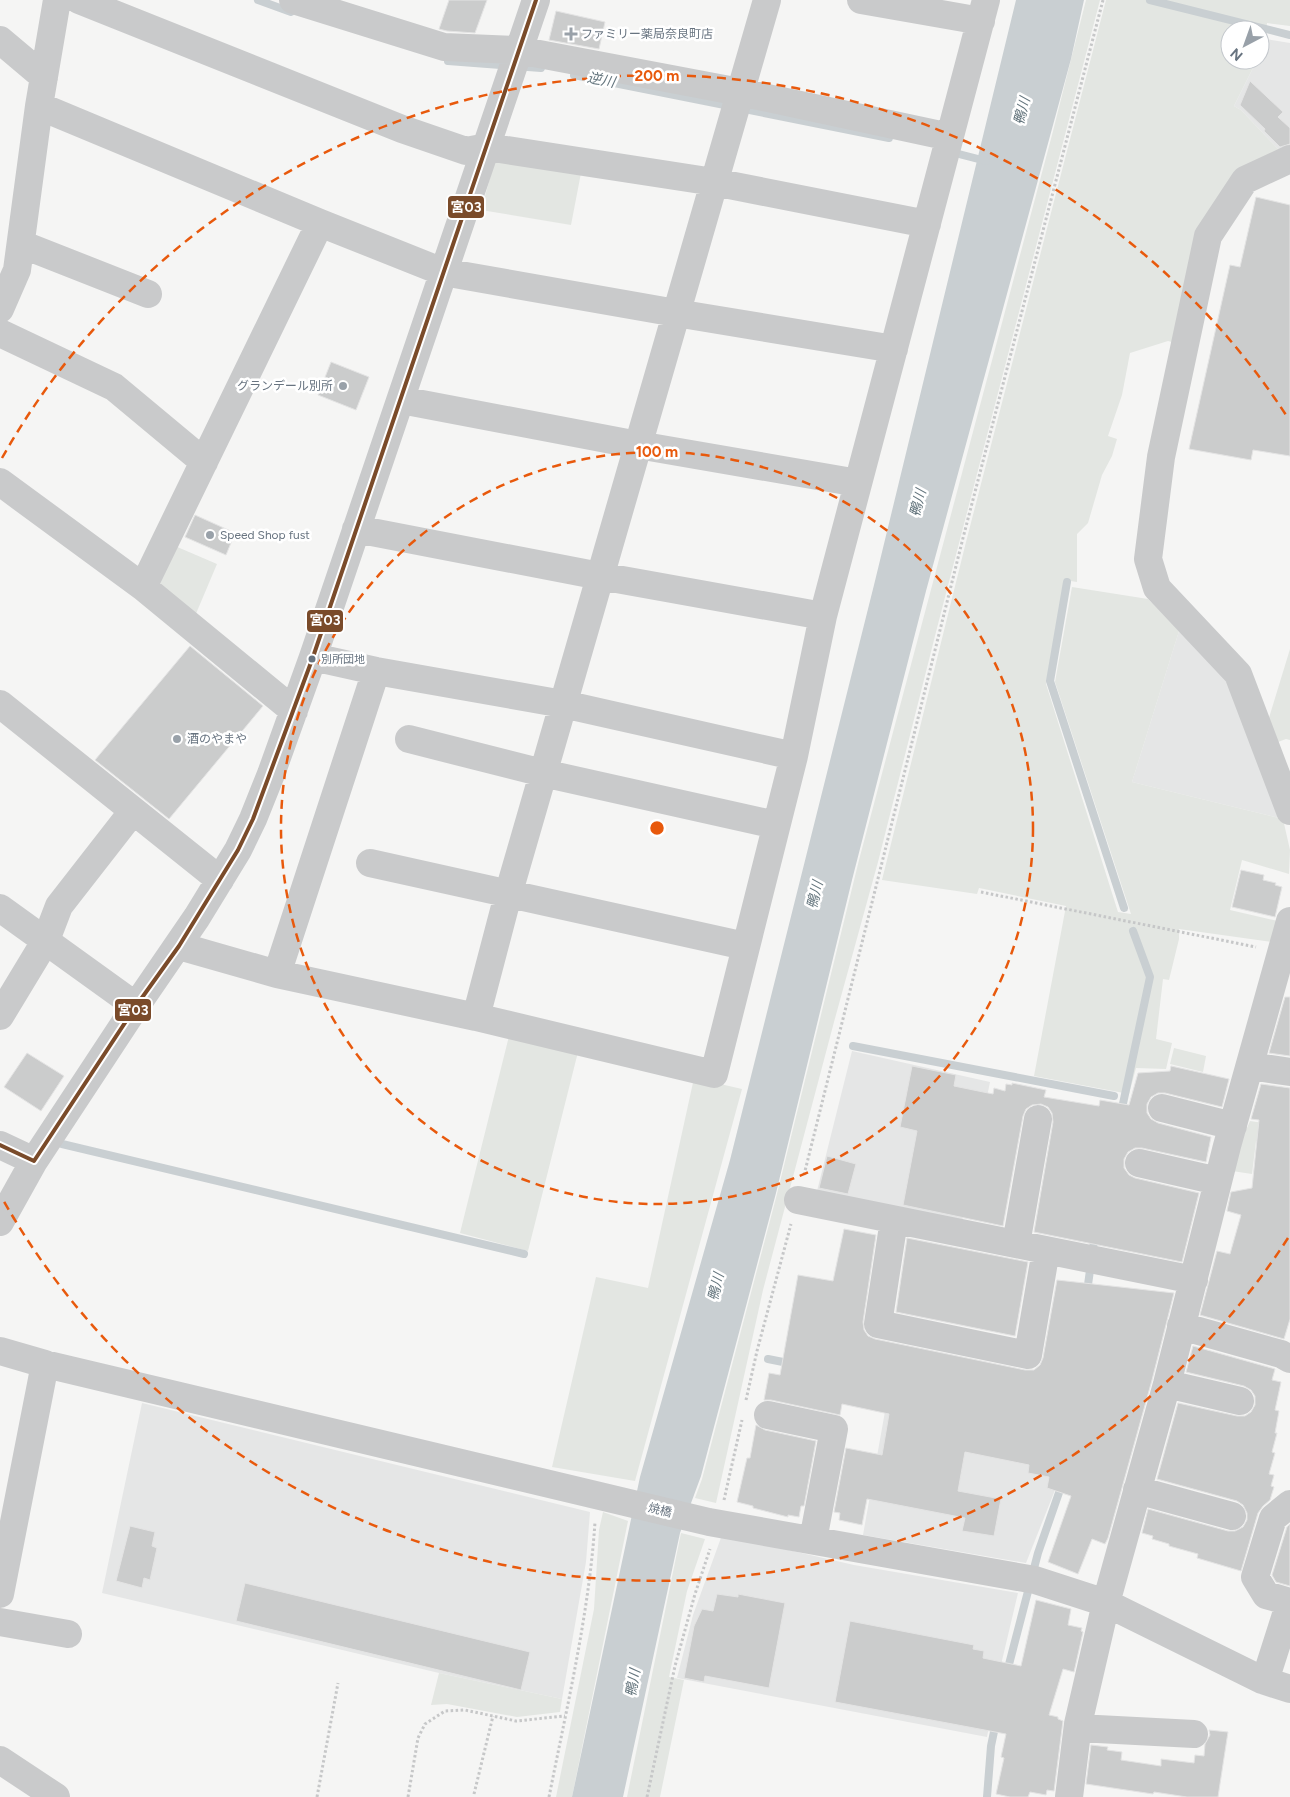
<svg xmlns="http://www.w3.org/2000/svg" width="1290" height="1797" font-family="Figtree,'Noto Sans JP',sans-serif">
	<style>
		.built { fill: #e5e6e6 }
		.green { fill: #e3e6e2 }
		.water { fill: #c9cfd2 }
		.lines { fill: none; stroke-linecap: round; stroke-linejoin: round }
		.stream { stroke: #c9cfd2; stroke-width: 8 }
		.building { fill: #cbcccc; stroke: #e4e4e4 }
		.path { stroke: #c6c7c8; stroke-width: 3; stroke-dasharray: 2.5 2.5; stroke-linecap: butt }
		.minor { stroke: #c9cacb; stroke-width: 28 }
		.bus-1-casing { stroke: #fff; stroke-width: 8 }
		.bus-1 { stroke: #7a4b2a; stroke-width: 4 }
		.ring { fill: none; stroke: #e8590c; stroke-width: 2.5; stroke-dasharray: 9 6 }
		.poi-dot { fill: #99a1a9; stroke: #fff; stroke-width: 2 }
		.bus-dot { fill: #687480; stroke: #fff; stroke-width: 2 }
		.labels { text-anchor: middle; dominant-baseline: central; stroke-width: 5; stroke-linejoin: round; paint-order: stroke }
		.bus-label { font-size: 11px; fill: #687480; stroke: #fff; text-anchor: start }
		.poi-label { font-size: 12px; fill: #687480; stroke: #fff; text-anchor: start }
		.street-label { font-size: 12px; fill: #687480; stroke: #fff }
		.water-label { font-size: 14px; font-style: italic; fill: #64757d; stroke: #fff }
		.centre { fill: #e8590c; stroke: #fff; stroke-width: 2.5 }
		.ring-label { font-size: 15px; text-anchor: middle; font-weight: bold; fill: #e8590c; stroke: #fff; stroke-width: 5; stroke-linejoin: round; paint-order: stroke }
		.line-badge { stroke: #fff; stroke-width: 2 }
		.badge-label { font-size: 14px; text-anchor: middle; font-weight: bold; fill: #fff }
	</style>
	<rect width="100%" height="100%" fill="#f5f5f4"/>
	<path class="built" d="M 1266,39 L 1290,43 L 1290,148 L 1279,150 L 1241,110 L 1234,106 L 1257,60 L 1260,60 L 1260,53 Z
		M 1179,631 L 1230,678 L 1283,819 L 1132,782 Z
		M 852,1051 L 990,1082 L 962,1222 L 816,1195 Z
		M 889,1389 L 1071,1424 L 1055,1490 L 1026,1563 L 863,1535 Z
		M 142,1403 L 590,1512 L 586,1562 L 562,1699 L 439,1673 L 102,1593 Z
		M 722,1535 L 854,1565 L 1018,1593 L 1000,1669 L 987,1737 L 677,1678 L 693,1615 Z"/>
	<path class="green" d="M 1086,0 L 1100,0 L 937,628 L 878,862 L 834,1022 L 763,1290 L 716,1503 L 695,1498 L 702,1479 L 777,1194 L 859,860 L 1052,135 Z
		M 1106,0 L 1290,0 L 1290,26 L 1267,23 L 1266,41 L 1260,53 L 1260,30 L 1230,30 L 1230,60 L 1257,60 L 1234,106 L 1241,110 L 1279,150 L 1244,168 L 1179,344 L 1168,341 L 1130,353 L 1122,395 L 1108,436 L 1117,439 L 1112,456 L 1102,475 L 1088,523 L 1077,534 L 1077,582 L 1064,580 L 1046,684 L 1118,912 L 1131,914 L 1055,682 L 1072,587 L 1148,599 L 1179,631 L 1132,782 L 1283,819 L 1290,850 L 1289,874 L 1242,860 L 1230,910 L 1278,921 L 1272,942 L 1179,929 L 1179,939 L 1169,980 L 1163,979 L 1156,1039 L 1172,1043 L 1166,1069 L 1136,1068 L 1129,1094 L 1034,1076 L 1066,906 L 979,888 L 977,894 L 882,880 L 966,542 Z
		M 496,157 L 581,173 L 571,225 L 481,210 Z
		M 175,546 L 217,564 L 195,616 L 157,584 Z
		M 1290,649 L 1290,740 L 1286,739 L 1278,742 L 1268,721 Z
		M 510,1032 L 579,1048 L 528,1251 L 460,1233 Z
		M 1174,1048 L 1206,1056 L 1203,1072 L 1170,1064 Z
		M 694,1078 L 742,1089 L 635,1481 L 552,1467 L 596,1277 L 648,1288 Z
		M 1250,1121 L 1290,1127 L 1288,1145 L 1256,1141 L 1252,1174 L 1232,1171 L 1235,1156 Z
		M 603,1512 L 628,1521 L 572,1797 L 556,1797 L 594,1609 L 599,1530 Z
		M 681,1533 L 705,1539 L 687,1591 L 669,1677 L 684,1680 L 660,1797 L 627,1797 Z
		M 439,1673 L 562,1699 L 560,1712 L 517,1717 L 447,1704 L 431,1705 Z"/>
	<path class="water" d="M 1016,0 L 1084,0 L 1071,59 L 926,591 L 852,880 L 776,1193 L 701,1476 L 680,1533 L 623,1797 L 572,1797 L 640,1477 L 730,1160 L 874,585 Z"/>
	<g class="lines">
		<path class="stream" d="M 258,0 L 291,12
			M 1150,0 L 1290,35
			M 448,61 L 541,68
			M 574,75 L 889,138
			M 951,152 L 986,161
			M 1067,582 L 1050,681 L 1124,908
			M 853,1046 L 1114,1096
			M 1121,1113 L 1150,977 L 1133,931
			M 62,1144 L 524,1254
			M 1087,1292 L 1095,1234
			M 768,1359 L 793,1364
			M 1007,1672 L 1038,1553 L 1062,1484
			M 987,1797 L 991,1746 L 996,1722"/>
	</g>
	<path class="building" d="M 449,0 L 487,0 L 475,33 L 447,31 L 439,29 Z
		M 556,11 L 605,22 L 599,49 L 549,40 Z
		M 1250,81 L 1283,112 L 1278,117 L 1290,128 L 1290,144 L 1280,147 L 1264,131 L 1265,129 L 1240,105 Z
		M 1256,197 L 1290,205 L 1290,456 L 1253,450 L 1251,460 L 1189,449 L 1230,265 L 1240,267 Z
		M 331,362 L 369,377 L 356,410 L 318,395 Z
		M 195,515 L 235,533 L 226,555 L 185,537 Z
		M 190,646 L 263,706 L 169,819 L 95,760 Z
		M 1241,870 L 1264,875 L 1263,880 L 1276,883 L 1275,885 L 1282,887 L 1275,917 L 1232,907 Z
		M 1285,997 L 1290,997 L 1290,1056 L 1269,1053 Z
		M 27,1053 L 64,1076 L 41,1111 L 4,1087 Z
		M 912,1066 L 956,1075 L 954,1086 L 993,1094 L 994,1088 L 1005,1091 L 1006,1084 L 1012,1085 L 1012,1083 L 1046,1090 L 1044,1097 L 1099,1106 L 1100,1100 L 1129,1105 L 1138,1073 L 1170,1071 L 1171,1066 L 1229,1079 L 1222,1107 L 1165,1093 L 1158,1093 L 1151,1097 L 1147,1104 L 1147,1113 L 1151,1119 L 1158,1123 L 1211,1137 L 1206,1162 L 1142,1148 L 1135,1148 L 1128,1152 L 1124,1159 L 1124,1168 L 1129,1175 L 1135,1178 L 1199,1193 L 1182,1262 L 1034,1232 L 1053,1122 L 1052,1113 L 1048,1107 L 1041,1104 L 1032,1105 L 1026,1109 L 1023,1116 L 1003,1226 L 903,1205 L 917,1131 L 900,1127 Z
		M 1261,1084 L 1290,1088 L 1290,1319 L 1284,1339 L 1200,1315 L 1217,1251 L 1230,1254 L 1241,1215 L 1227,1211 L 1231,1192 L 1252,1188 L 1259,1120 L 1251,1119 Z
		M 827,1156 L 856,1164 L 848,1194 L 819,1188 Z
		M 844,1229 L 876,1235 L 863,1322 L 864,1330 L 868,1336 L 875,1339 L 1025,1370 L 1034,1370 L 1040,1365 L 1043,1358 L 1057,1280 L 1174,1293 L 1152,1380 L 1108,1538 L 1105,1544 L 1092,1539 L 1078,1574 L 1048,1562 L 1071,1496 L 1047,1488 L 1049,1477 L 1028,1473 L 1029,1465 L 965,1452 L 958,1491 L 1001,1499 L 994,1536 L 962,1531 L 965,1518 L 867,1499 L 862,1525 L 839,1520 L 840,1513 L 834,1512 L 846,1448 L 882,1455 L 889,1414 L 842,1404 L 840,1415 L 771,1400 L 764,1400 L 769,1373 L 780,1375 L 798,1275 L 833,1281 Z
		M 907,1238 L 1028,1262 L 1015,1336 L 896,1312 Z
		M 1193,1346 L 1275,1369 L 1272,1380 L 1281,1382 L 1275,1410 L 1279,1411 L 1275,1433 L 1277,1433 L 1272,1452 L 1275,1453 L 1269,1474 L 1274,1475 L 1271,1486 L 1274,1487 L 1270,1500 L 1263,1506 L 1258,1513 L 1241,1571 L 1197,1558 L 1198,1554 L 1169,1546 L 1169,1544 L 1152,1539 L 1153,1536 L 1142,1533 L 1148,1509 L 1228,1531 L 1235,1531 L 1243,1527 L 1247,1520 L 1247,1513 L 1243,1505 L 1237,1501 L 1157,1479 L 1178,1403 L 1237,1416 L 1245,1416 L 1251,1412 L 1255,1405 L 1255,1396 L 1251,1390 L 1244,1386 L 1186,1372 Z
		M 756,1425 L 765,1430 L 816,1441 L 804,1506 L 801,1506 L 799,1517 L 788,1515 L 788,1517 L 753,1508 L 753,1506 L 737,1502 L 747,1458 L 750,1458 Z
		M 1290,1524 L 1290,1586 L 1276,1582 L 1272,1575 L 1287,1527 Z
		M 130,1526 L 155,1532 L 152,1546 L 157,1548 L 150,1580 L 144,1578 L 142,1588 L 116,1581 Z
		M 245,1583 L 530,1652 L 521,1690 L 236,1621 Z
		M 717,1594 L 738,1597 L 738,1594 L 785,1603 L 769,1688 L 705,1676 L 704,1682 L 684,1678 L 694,1626 L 702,1609 L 713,1611 Z
		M 1036,1600 L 1071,1609 L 1068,1625 L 1082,1628 L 1081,1631 L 1083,1632 L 1074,1672 L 1063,1669 L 1049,1715 L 1058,1717 L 1058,1719 L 1063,1721 L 1054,1791 L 1047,1790 L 1046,1795 L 1030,1792 L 1028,1797 L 1010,1797 L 996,1794 L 1004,1758 L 1001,1757 L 1006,1734 L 835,1702 L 850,1621 L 974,1645 L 973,1649 L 984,1651 L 983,1658 L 1021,1666 Z
		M 1209,1730 L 1228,1732 L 1218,1797 L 1187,1797 L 1154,1792 L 1153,1794 L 1086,1784 L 1091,1745 L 1108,1747 L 1107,1750 L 1122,1752 L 1121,1760 L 1161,1766 L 1161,1759 L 1194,1763 L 1195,1755 L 1204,1756 L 1205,1744 L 1210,1735 Z"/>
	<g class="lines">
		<path class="path" d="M 981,892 L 1256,947
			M 804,1175 L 963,538 L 1103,0
			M 746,1400 L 757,1351 L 791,1224
			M 724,1500 L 742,1420
			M 474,1794 L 493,1716
			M 317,1797 L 338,1683
			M 408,1797 L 418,1738 L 425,1724 L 445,1711 L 465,1710 L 516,1721 L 565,1716
			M 549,1797 C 567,1706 589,1614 595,1522
			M 647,1797 L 675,1666 L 695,1594 L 710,1549"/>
		<path class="minor" d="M 79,0 L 402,129 L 466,151 L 487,147 L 714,182 L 927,224
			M 293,0 L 444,47 L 518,50 L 740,92 L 950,137
			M 861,0 L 981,21
			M 0,40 L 44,77
			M 39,106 L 320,223 L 443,272 L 676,313 L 894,349
			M 1290,159 L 1245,180 L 1208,236 L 1161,457 L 1148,559 L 1157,588 L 1238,674 L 1290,811
			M 21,244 L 148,294
			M 0,309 L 17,270 L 39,106 L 57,0
			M 0,333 L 114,387 L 204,462
			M 401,400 L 638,445 L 858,483
			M 0,482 L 143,587 L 294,711
			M 356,529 L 600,576 L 823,616
			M 143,587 L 320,223
			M 313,657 L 376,671 L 563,704 L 794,756
			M 0,704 L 220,880
			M 409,739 L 543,773 L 776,825
			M 370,863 L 745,946
			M 0,908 L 136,1006
			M 179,946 L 277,974 L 476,1017 L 714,1074 L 794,756 L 823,616 L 986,0
			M 277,974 L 376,671
			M 0,1016 L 46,940 L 59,906 L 133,811
			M 476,1017 L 508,895 L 767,0
			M 1250,1066 L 1290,1072
			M 1162,1108 L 1233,1126
			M 0,1145 L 34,1161
			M 1139,1163 L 1218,1181
			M 798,1200 L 1194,1280
			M 894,1220 L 878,1324 L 1028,1355 L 1046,1250
			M 0,1222 L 34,1161 L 136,1006 L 197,917 L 238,850 L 253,819 L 271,774 L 313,657 L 536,0
			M 1016,1244 L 1038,1119
			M 1181,1326 L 1281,1354 L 1290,1359
			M 0,1351 L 45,1364 L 709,1522 L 1035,1580 L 1106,1603 L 1262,1680 L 1290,1689
			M 1167,1384 L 1240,1401
			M 768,1415 L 834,1429 L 813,1540
			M 1137,1490 L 1232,1516
			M 0,1594 L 45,1364
			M 0,1622 L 68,1634
			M 1262,1680 L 1269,1668 L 1290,1602 L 1266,1595 L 1255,1577 L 1273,1518 L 1290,1504
			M 1078,1728 L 1194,1734
			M 0,1760 L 56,1797
			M 1069,1797 L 1078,1724 L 1106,1603 L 1167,1384 L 1227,1146 L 1290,921"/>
		<g class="bus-1-casing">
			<path id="bus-1" d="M 0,1145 L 34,1161 L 136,1006 L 179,946 L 238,850 L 253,819 L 313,657 L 536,0"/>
		</g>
		<use href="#bus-1" class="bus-1"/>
	</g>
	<g class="ring">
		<circle cx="657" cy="828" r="376"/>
		<path d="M1288 1238A752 752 0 0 1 2 1198M2 458A752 752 0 0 1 1288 418"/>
	</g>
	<g class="poi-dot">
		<path d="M568.5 26.5h5v5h5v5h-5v5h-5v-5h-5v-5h5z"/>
		<circle cx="343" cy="386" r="5"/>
		<circle cx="210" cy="535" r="5"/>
		<circle cx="177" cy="739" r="5"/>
	</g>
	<circle class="bus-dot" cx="312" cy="659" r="4.5"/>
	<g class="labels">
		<g class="bus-label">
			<text x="321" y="659">別所団地</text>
		</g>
		<g class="poi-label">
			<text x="581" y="34">ファミリー薬局奈良町店</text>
			<text x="333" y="386" text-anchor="end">グランデール別所</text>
			<text x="220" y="535">Speed Shop fust</text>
			<text x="187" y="739">酒のやまや</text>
		</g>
		<g class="street-label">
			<text transform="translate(660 1510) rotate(14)">焼橋</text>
		</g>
		<g class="water-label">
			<text transform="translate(601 80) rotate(11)">逆川</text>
			<text transform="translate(1022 111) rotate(-75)">鴨川</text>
			<text transform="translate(918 503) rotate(-75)">鴨川</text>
			<text transform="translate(815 895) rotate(-76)">鴨川</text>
			<text transform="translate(716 1287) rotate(-76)">鴨川</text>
			<text transform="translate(633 1683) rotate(-80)">鴨川</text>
		</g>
	</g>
	<circle cx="657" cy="828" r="8" class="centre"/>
	<g class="ring-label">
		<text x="657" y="81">200 m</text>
		<text x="657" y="457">100 m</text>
	</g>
	<g class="line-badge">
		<rect x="447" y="195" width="38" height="24" rx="5" fill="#7a4b2a"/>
		<rect x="306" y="609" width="38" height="24" rx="5" fill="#7a4b2a"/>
		<rect x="114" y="998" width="38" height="24" rx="5" fill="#7a4b2a"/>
	</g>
	<g class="badge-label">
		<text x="466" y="212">宮03</text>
		<text x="325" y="625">宮03</text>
		<text x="133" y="1015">宮03</text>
	</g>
	<g transform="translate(1245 45) rotate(221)"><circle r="24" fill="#ffffff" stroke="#c3c7cc"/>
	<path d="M0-4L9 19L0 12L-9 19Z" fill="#99a1a9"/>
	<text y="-8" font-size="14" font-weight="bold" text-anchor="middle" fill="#687480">N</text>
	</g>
</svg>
